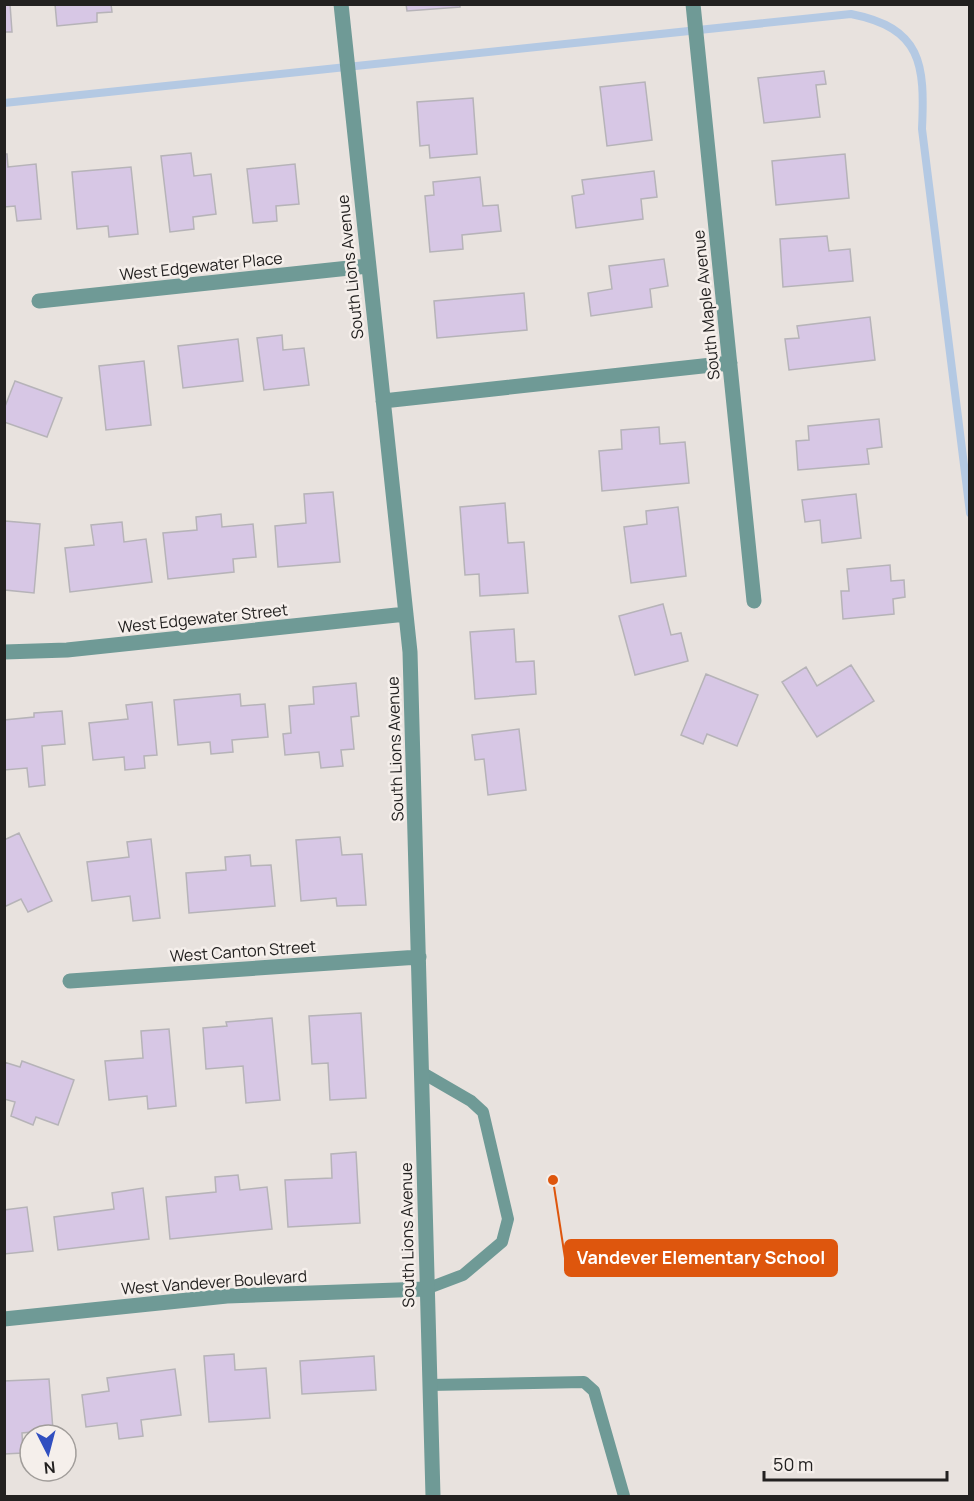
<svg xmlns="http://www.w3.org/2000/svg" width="974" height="1501" font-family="Manrope,sans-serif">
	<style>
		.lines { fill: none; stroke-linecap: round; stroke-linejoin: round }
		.stream { stroke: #b4c9e3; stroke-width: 8 }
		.building { fill: #d7c7e5; stroke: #b6b3b8; stroke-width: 1.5 }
		.service { stroke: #6f9a96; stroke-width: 12 }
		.minor { stroke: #6f9a96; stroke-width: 15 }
		.labels { text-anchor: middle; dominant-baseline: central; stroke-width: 5; stroke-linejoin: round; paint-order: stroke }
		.street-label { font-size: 16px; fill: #232120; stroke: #f5efeb }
		.leader { fill: none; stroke: #de560d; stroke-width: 2 }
		.callout-dot { fill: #de560d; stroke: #f5efeb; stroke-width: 2 }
		.callout { fill: #de560d; stroke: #de560d; stroke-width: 2 }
		.callout-label { font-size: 18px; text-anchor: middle; font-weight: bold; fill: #fff }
	</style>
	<rect width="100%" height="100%" fill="#e8e2de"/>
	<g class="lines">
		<path class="stream" d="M 4,103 L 851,14 C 922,28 925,64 922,129 L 970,513"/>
	</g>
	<path class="building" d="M 4,4 L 10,4 L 12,32 L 4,32 Z
		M 55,4 L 111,4 L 112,12 L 97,13 L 97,22 L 57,26 Z
		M 406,4 L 460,4 L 460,7 L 407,11 Z
		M 824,71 L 826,84 L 816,85 L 820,117 L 764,123 L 758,78 Z
		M 645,82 L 652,140 L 607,146 L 600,87 Z
		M 473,98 L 477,154 L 430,158 L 429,145 L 420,146 L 417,102 Z
		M 191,153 L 194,176 L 211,174 L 216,214 L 193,217 L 194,229 L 170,232 L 161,156 Z
		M 4,154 L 7,154 L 8,167 L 36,164 L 41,219 L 17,221 L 15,206 L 4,207 Z
		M 845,154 L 849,198 L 776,205 L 772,161 Z
		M 295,164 L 299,204 L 276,206 L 277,221 L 253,223 L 247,169 Z
		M 131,167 L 138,234 L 109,237 L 108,226 L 77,229 L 72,172 Z
		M 654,171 L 657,197 L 641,199 L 643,219 L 576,228 L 572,196 L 584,194 L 582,180 Z
		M 480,177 L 483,206 L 498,205 L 501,231 L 462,235 L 463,249 L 430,252 L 425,196 L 434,195 L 433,182 Z
		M 827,236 L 829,251 L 850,249 L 853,281 L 783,287 L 780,239 Z
		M 664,259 L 668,286 L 650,289 L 652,307 L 591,316 L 588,293 L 612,289 L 609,266 Z
		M 524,293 L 527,330 L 437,338 L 434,301 Z
		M 870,317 L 875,360 L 789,370 L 785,339 L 799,338 L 797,326 Z
		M 282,335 L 283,350 L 304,348 L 309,385 L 264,390 L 257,338 Z
		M 238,339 L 243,381 L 183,388 L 178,346 Z
		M 144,361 L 151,425 L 106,430 L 99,366 Z
		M 15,381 L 62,398 L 47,437 L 4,422 L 4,409 Z
		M 879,419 L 882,447 L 867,449 L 869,464 L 798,470 L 796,441 L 809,440 L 808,426 Z
		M 659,427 L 660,444 L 685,442 L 689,483 L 602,491 L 599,451 L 622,449 L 621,430 Z
		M 333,492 L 340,562 L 278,567 L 275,526 L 306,523 L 304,494 Z
		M 856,494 L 861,538 L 822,543 L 820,520 L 805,522 L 802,500 Z
		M 505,503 L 508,543 L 524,542 L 528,593 L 480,596 L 479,574 L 465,575 L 460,507 Z
		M 678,507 L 686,576 L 631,583 L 624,527 L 647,524 L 646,511 Z
		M 221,514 L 222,527 L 253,524 L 256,557 L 233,559 L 234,572 L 168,579 L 163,533 L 197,530 L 196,517 Z
		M 5,521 L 40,524 L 34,593 L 5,590 Z
		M 122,522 L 124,542 L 146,539 L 152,582 L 70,592 L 65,548 L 94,545 L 91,525 Z
		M 890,565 L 891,581 L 904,580 L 905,597 L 893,599 L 894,614 L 843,619 L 841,591 L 849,591 L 847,569 Z
		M 663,604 L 671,635 L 681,633 L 688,661 L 635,675 L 619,616 Z
		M 514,629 L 516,662 L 534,661 L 536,694 L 475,699 L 470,632 Z
		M 851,665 L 874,701 L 817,737 L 782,682 L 806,667 L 817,686 Z
		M 706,674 L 758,695 L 737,746 L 707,734 L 703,744 L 681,735 Z
		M 356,683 L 359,716 L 351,717 L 354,749 L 341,750 L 343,766 L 321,768 L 319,752 L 285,755 L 283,734 L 291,733 L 289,706 L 314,704 L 313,687 Z
		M 240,694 L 241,706 L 265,704 L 268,737 L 232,740 L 233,752 L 211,754 L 210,742 L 178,745 L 174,700 Z
		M 152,702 L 157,755 L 144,756 L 145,768 L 125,770 L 124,757 L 93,760 L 89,723 L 128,719 L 126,705 Z
		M 62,711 L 65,744 L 42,746 L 45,785 L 29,787 L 27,768 L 4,770 L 4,720 L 34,717 L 34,713 Z
		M 519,729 L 526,790 L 488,795 L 484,759 L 475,760 L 472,735 Z
		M 19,833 L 52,901 L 28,912 L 21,899 L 4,907 L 4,840 Z
		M 340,837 L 342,855 L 362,854 L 366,905 L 337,906 L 336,898 L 301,901 L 296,840 Z
		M 151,839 L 160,918 L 133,921 L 130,896 L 92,901 L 87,862 L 129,857 L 127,842 Z
		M 250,855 L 251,866 L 271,865 L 275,906 L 189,913 L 186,873 L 226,870 L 225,857 Z
		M 361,1013 L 366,1098 L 330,1100 L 328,1063 L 312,1064 L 309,1016 Z
		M 272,1018 L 280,1100 L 246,1103 L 243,1066 L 206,1069 L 203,1028 L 227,1026 L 226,1022 Z
		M 169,1029 L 176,1106 L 148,1109 L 147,1096 L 109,1100 L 105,1061 L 143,1058 L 141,1031 Z
		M 22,1061 L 74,1080 L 58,1125 L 36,1117 L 33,1125 L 11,1116 L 15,1102 L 4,1099 L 4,1062 L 20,1067 Z
		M 356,1152 L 360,1223 L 288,1227 L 285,1180 L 332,1178 L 331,1154 Z
		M 238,1175 L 240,1190 L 267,1187 L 272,1229 L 170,1239 L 166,1197 L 216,1192 L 215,1177 Z
		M 143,1188 L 149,1239 L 58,1250 L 54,1217 L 114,1209 L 112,1193 Z
		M 27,1207 L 33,1251 L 4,1254 L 4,1210 Z
		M 234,1354 L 235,1370 L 266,1368 L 270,1418 L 209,1422 L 204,1356 Z
		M 374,1356 L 376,1390 L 302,1394 L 300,1361 Z
		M 175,1369 L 181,1415 L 141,1420 L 143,1436 L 119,1439 L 117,1423 L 86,1427 L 82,1395 L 109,1391 L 107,1378 Z
		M 49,1379 L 53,1430 L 22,1433 L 23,1453 L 4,1454 L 4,1381 Z"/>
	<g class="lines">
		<path class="service" d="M 421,1072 L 471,1101 L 483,1112 L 508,1219 L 502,1242 L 463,1275 L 426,1289
			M 429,1385 L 584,1382 L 594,1391 L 624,1496"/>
		<path class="minor" d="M 341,4 L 410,652 L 433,1496
			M 693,4 L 754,601
			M 39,301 L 368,266
			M 383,401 L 730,363
			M 4,652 L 67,650 L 406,614
			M 70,981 L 419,957
			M 4,1319 L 227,1296 L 426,1289"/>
	</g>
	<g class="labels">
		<g class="street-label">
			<text transform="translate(201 266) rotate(-6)">West Edgewater Place</text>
			<text transform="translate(350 267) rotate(-96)">South Lions Avenue</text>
			<text transform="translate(706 305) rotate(-96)">South Maple Avenue</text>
			<text transform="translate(203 618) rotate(-6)">West Edgewater Street</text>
			<text transform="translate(395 749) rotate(-92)">South Lions Avenue</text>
			<text transform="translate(243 951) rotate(-4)">West Canton Street</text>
			<text transform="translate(407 1235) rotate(-91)">South Lions Avenue</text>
			<text transform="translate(214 1282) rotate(-4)">West Vandever Boulevard</text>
		</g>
	</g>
	<path class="leader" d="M553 1180L565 1258"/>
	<circle class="callout-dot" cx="553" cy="1180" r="6"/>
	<rect class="callout" x="565" y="1240" width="272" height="36" rx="6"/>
	<g class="callout-label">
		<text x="701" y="1264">Vandever Elementary School</text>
	</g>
	<rect width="974" height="1501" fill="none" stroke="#232120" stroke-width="12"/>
	<g transform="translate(48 1453) rotate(174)"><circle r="28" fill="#f5efeb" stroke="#a19d9a" stroke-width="1.5"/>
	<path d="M0-4.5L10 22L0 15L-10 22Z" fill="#314fc0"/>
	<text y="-9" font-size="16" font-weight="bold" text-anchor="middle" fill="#232120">N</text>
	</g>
	<path d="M764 1471v9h183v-9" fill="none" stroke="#232120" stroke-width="3"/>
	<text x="773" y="1471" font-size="18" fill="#232120" stroke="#f5efeb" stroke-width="4.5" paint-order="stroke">50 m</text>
</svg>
